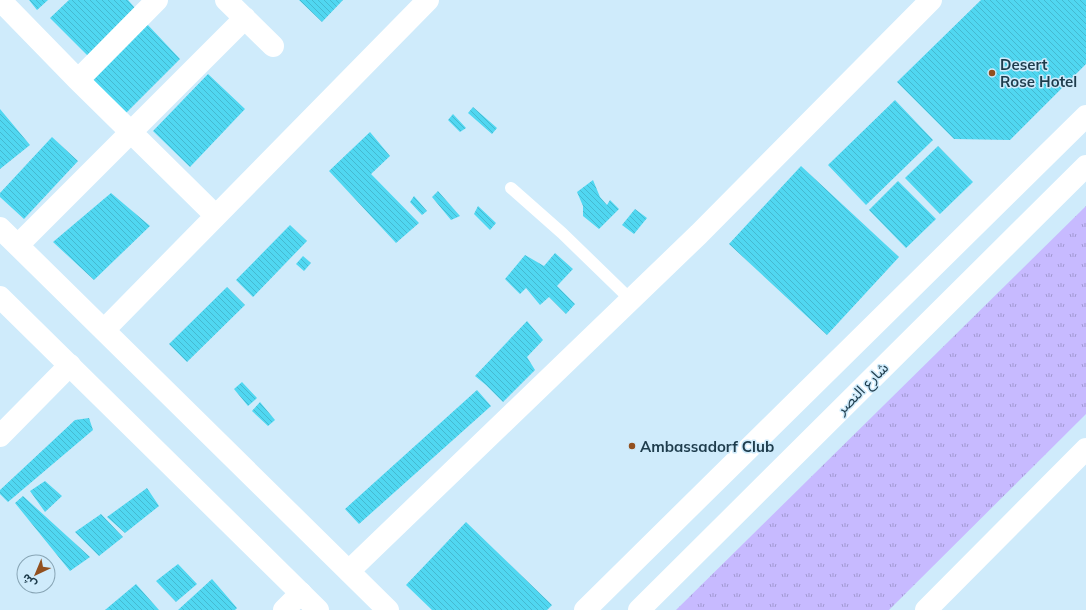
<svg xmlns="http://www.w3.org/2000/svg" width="1086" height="610" font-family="Mulish,'Noto Sans Arabic',sans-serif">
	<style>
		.grass { fill: url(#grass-tufts) }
		.building { fill: url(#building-back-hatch) }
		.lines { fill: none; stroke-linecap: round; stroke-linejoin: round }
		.lane { stroke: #fff; stroke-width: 12 }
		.street { stroke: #fff; stroke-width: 22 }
		.secondary { stroke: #fff; stroke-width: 22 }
		.primary { stroke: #fff; stroke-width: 22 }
		.poi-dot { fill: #92501f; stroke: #cfebfb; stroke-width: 1.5 }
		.labels { text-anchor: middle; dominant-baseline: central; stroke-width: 3; stroke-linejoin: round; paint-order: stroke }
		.poi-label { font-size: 15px; font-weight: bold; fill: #1e3c4c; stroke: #cfebfb; text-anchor: start }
		.street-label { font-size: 15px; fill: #1e3c4c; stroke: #cfebfb }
	</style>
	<defs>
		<pattern id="grass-tufts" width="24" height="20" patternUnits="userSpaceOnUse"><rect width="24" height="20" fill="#c7baff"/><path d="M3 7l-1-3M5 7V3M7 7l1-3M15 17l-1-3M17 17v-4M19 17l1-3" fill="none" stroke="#a198d1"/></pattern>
		<pattern id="building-back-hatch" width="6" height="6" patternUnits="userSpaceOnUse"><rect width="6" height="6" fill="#50d7f1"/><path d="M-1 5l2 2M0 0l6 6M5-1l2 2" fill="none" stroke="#45b9d0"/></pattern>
	</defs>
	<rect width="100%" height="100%" fill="#cfebfb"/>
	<path class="grass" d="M 1086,206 L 1086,414 L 889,610 L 676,610 Z"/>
	<path class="building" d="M 29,0 L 48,0 L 37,10 Z
		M 69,0 L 128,0 L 135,8 L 88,56 L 50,18 Z
		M 299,0 L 343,0 L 322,22 Z
		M 981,0 L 1086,0 L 1086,64 L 1010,140 L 954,139 L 897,82 Z
		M 146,23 L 180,59 L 125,114 L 89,79 Z
		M 208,74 L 245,109 L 190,167 L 153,131 Z
		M 895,100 L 933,140 L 866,205 L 828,165 Z
		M 473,107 L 497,128 L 492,134 L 468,113 Z
		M 0,109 L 30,145 L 0,169 Z
		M 453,114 L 466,128 L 460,132 L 448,120 Z
		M 370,132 L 390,156 L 371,174 L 419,223 L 396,243 L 329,171 Z
		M 52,137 L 78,161 L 24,219 L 0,197 L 0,193 Z
		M 938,146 L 973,182 L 940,214 L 905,178 Z
		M 801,166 L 899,257 L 827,335 L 729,244 Z
		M 593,180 L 600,197 L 607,205 L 610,200 L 619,209 L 599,229 L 583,216 L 583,206 L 577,192 Z
		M 898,181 L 936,219 L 906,248 L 869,210 Z
		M 438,191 L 460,216 L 451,220 L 432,197 Z
		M 111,193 L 150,226 L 94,280 L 53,242 Z
		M 414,196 L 427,211 L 422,215 L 410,202 Z
		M 478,206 L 496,223 L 490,230 L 474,214 Z
		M 635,209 L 647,218 L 634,234 L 622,225 Z
		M 290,225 L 307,241 L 253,297 L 236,280 Z
		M 555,253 L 573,269 L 557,286 L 575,304 L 566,314 L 549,297 L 540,305 L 526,288 L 520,294 L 505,279 L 525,255 L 544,266 Z
		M 303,256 L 311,263 L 304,271 L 296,264 Z
		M 227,287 L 245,305 L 187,362 L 169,344 Z
		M 527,321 L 543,340 L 527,357 L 535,370 L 503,402 L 486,385 L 475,376 Z
		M 242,382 L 257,398 L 248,406 L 234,389 Z
		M 477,390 L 491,406 L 359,524 L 345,509 Z
		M 260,402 L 275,420 L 268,426 L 252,411 Z
		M 89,418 L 93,430 L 8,502 L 0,494 L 0,490 L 75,420 Z
		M 45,481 L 62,496 L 45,512 L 30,491 Z
		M 147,488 L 159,506 L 125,533 L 107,517 Z
		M 23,496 L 90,557 L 70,571 L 15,503 Z
		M 101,514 L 123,537 L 99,556 L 75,532 Z
		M 466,522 L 552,605 L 547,610 L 432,610 L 406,585 Z
		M 178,564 L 197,584 L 176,602 L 156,581 Z
		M 212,579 L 237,608 L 235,610 L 178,610 Z
		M 136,584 L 159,610 L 105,610 Z"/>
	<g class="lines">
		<path class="lane" d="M 511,188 L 562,233 L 631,300"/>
		<path class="street" d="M 0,0 L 78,80 L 216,216
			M 226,0 L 273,46
			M 78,80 L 157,0
			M 18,245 L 245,18
			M 104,330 L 428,0
			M 0,436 L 70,365
			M 349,571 L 699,234 L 931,0
			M 284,610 L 301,593"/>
		<path class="secondary" d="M 0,228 L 388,610
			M 0,297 L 318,610
			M 585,610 L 1086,116"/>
		<path class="primary" d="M 639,610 L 1086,166
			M 926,610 L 1086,449"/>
	</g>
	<g class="poi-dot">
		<circle cx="992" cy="73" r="4"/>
		<circle cx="632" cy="446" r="4"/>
	</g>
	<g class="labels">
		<g class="poi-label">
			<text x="1000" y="64">Desert<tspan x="1000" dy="17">Rose Hotel</tspan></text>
			<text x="640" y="446">Ambassadorf Club</text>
		</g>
		<g class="street-label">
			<text transform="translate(862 388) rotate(-45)">شارع النصر</text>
		</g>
	</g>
	<g transform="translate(36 574) rotate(224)"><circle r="19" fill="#cfebfb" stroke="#88a5b5"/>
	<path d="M0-3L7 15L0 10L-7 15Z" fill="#92501f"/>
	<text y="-6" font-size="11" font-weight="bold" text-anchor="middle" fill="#1e3c4c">ش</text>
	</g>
</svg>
